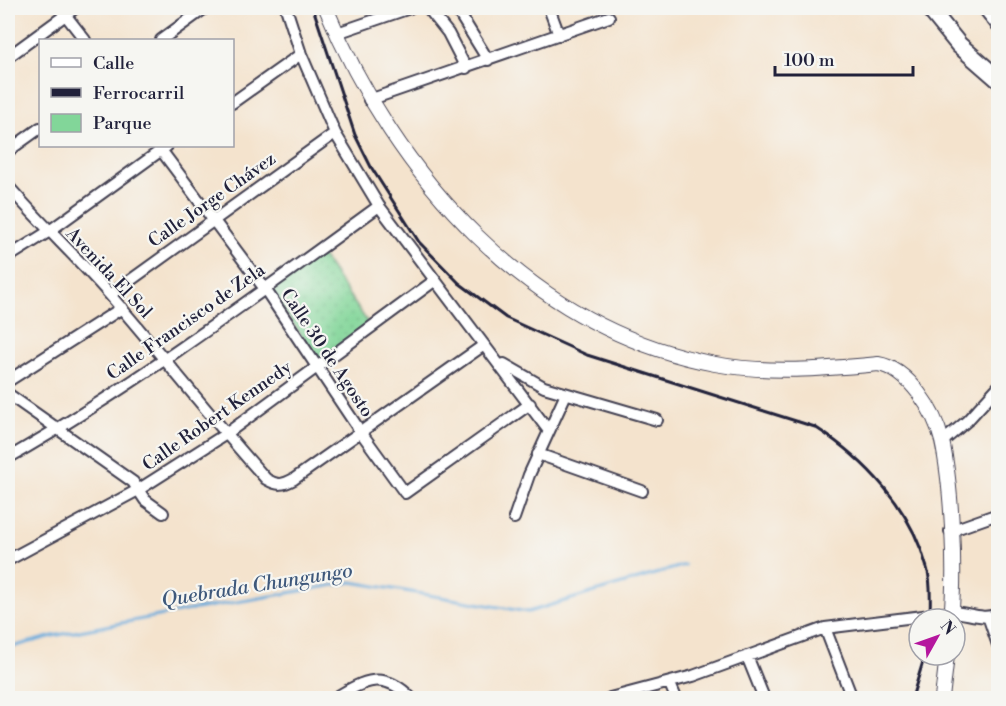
<svg xmlns="http://www.w3.org/2000/svg" width="1006" height="706" font-family="'Libre Bodoni',serif">
	<style>
		.green { fill: url(#green-dots); stroke: #527c6a; stroke-width: 1.5 }
		.lines { fill: none; stroke-linecap: round; stroke-linejoin: round }
		.stream { stroke: #67aadb; stroke-width: 3 }
		.minor-casing { stroke: #423f51; stroke-width: 14 }
		.secondary-casing { stroke: #423f51; stroke-width: 16 }
		.trunk-casing { stroke: #423f51; stroke-width: 20 }
		.minor { stroke: #fff; stroke-width: 10 }
		.secondary { stroke: #fff; stroke-width: 14 }
		.trunk { stroke: #fff; stroke-width: 16 }
		.rail { stroke: #22223b; stroke-width: 3 }
		.minor-bridge-casing { stroke: #423f51; stroke-width: 14; stroke-linecap: butt }
		.minor-bridge { stroke: #fff; stroke-width: 10 }
		.labels { text-anchor: middle; dominant-baseline: central; stroke-width: 4.5; stroke-linejoin: round; paint-order: stroke }
		.street-label { font-size: 18px; fill: #22223b; stroke: #f6f6f2 }
		.water-label { font-size: 20px; font-style: italic; fill: #3e587b; stroke: #f6f6f2 }
	</style>
	<defs>
		<pattern id="green-dots" width="8" height="8" patternUnits="userSpaceOnUse" patternTransform="scale(1.5)"><rect width="8" height="8" fill="#82d699"/><path d="M2 2h.1M6 6h.1" fill="none" stroke="#70b785" stroke-width="1.8" stroke-linecap="round"/></pattern>
	</defs>
	<rect width="100%" height="100%" fill="#f6f6f2"/>
	<filter id="ink" filterUnits="userSpaceOnUse"><feTurbulence type="fractalNoise" baseFrequency=".0167" numOctaves="2"/><feDisplacementMap in="SourceGraphic" scale="12" xChannelSelector="R" yChannelSelector="G"/><feConvolveMatrix kernelMatrix="1 2 1 2 8 2 1 2 1" color-interpolation-filters="sRGB"/></filter>
	<filter id="wash" filterUnits="userSpaceOnUse"><feTurbulence type="fractalNoise" baseFrequency=".008" numOctaves="4" result="noise"/><feDisplacementMap in="SourceGraphic" scale="24" xChannelSelector="R" yChannelSelector="G"/><feGaussianBlur stdDeviation="1.35" result="paint"/><feColorMatrix in="noise" values="0 0 0 0 0 0 0 0 0 0 0 0 0 0 0 0 0 1.4 0 .05"/><feComposite in="paint" operator="in"/></filter>
	<g filter="url(#wash)">
		<rect width="100%" height="100%" fill="#f4e3cd"/>
		<path class="green" d="M 320,253 L 369,324 L 319,360 L 268,289 Z"/>
		<g class="lines">
			<path class="stream" d="M 8,648 L 53,636 L 190,610 L 352,582 L 528,612 L 685,565"/>
		</g>
	</g>
	<g filter="url(#ink)">
		<g class="lines">
			<g class="minor-casing">
				<path id="minor" d="M 60,8 L 85,40
					M 286,8 L 301,54 L 335,133 L 379,206 L 549,431
					M 428,8 L 448,33 L 466,68
					M 456,8 L 488,60
					M 549,8 L 559,35
					M 337,33 L 410,8
					M 161,40 L 205,8
					M 8,57 L 75,8
					M 369,100 L 609,17
					M 232,103 L 301,54
					M 158,146 L 265,289 L 360,431 L 405,493 L 530,404
					M 8,151 L 40,128
					M 8,186 C 41,224 77,257 110,295 C 163,356 212,419 266,479 C 278,486 283,485 294,479 L 484,345
					M 8,257 L 48,232 L 167,146
					M 110,295 L 335,133
					M 504,364 L 544,387 L 657,420
					M 8,381 L 122,308
					M 8,394 L 133,482 L 145,500 L 163,513
					M 942,442 L 967,421 L 998,387
					M 538,454 L 642,491
					M 8,458 C 138,384 258,294 379,206
					M 514,518 L 529,475 L 566,394
					M 950,531 L 998,514
					M 8,560 L 138,490 L 226,434 L 434,281
					M 944,613 C 963,609 980,622 998,614
					M 989,619 L 998,645
					M 825,628 L 852,698
					M 747,656 L 764,698
					M 670,684 L 676,698
					M 335,698 C 364,680 384,670 411,698
					M 610,698 L 693,676 L 825,628 L 923,616"/>
			</g>
			<g class="secondary-casing">
				<path id="secondary" d="M 326,8 C 395,176 530,329 715,364 C 770,374 823,369 878,364 C 909,369 935,412 942,441 C 952,487 956,572 951,619
					M 942,698 L 947,655"/>
			</g>
			<g class="trunk-casing">
				<path id="trunk" d="M 929,8 L 959,45 L 998,79
					M 987,8 L 998,22"/>
			</g>
			<use href="#minor" class="minor"/>
			<use href="#secondary" class="secondary"/>
			<use href="#trunk" class="trunk"/>
			<path class="rail" d="M 313,8 L 355,135 L 371,167 L 419,242 L 459,283 L 506,318 L 587,355 L 815,427 C 866,460 911,508 927,568 C 932,584 930,603 930,619
				M 912,698 L 925,655"/>
			<g class="minor-bridge-casing">
				<path id="minor-bridge" d="M 923,616 L 941,613"/>
			</g>
			<use href="#minor-bridge" class="minor-bridge"/>
		</g>
	</g>
	<g class="labels">
		<g class="street-label">
			<text transform="translate(212 200) rotate(-35)">Calle Jorge Chávez</text>
			<text transform="translate(109 273) rotate(47)">Avenida El Sol</text>
			<text transform="translate(186 322) rotate(-35)">Calle Francisco de Zela</text>
			<text transform="translate(327 353) rotate(56)">Calle 30 de Agosto</text>
			<text transform="translate(217 416) rotate(-35)">Calle Robert Kennedy</text>
		</g>
		<g class="water-label">
			<text transform="translate(257 586) rotate(-9)">Quebrada Chungungo</text>
		</g>
	</g>
	<rect width="1006" height="706" fill="none" stroke="#f6f6f2" stroke-width="30"/>
	<rect x="39" y="39" width="195" height="108" fill="#f6f6f2" stroke="#a1a1a9" stroke-width="1.5"/>
	<rect x="51" y="58" width="30" height="9" fill="#ffffff" stroke="#a1a1a9" stroke-width="1.5"/>
	<text x="93" y="69" font-size="18" fill="#22223b">Calle</text>
	<rect x="51" y="88" width="30" height="9" fill="#22223b" stroke="#a1a1a9" stroke-width="1.5"/>
	<text x="93" y="99" font-size="18" fill="#22223b">Ferrocarril</text>
	<rect x="51" y="114" width="30" height="18" fill="#82d699" stroke="#a1a1a9" stroke-width="1.5"/>
	<text x="93" y="129" font-size="18" fill="#22223b">Parque</text>
	<g transform="translate(937 637) rotate(50)"><circle r="28" fill="#f6f6f2" stroke="#a1a1a9" stroke-width="1.5"/>
	<path d="M0-4.5L10 22L0 15L-10 22Z" fill="#b5179e"/>
	<text y="-9" font-size="16" font-weight="bold" text-anchor="middle" fill="#22223b">N</text>
	</g>
	<path d="M775 66v9h138v-9" fill="none" stroke="#22223b" stroke-width="3"/>
	<text x="784" y="66" font-size="18" fill="#22223b" stroke="#f6f6f2" stroke-width="4.5" paint-order="stroke">100 m</text>
</svg>
